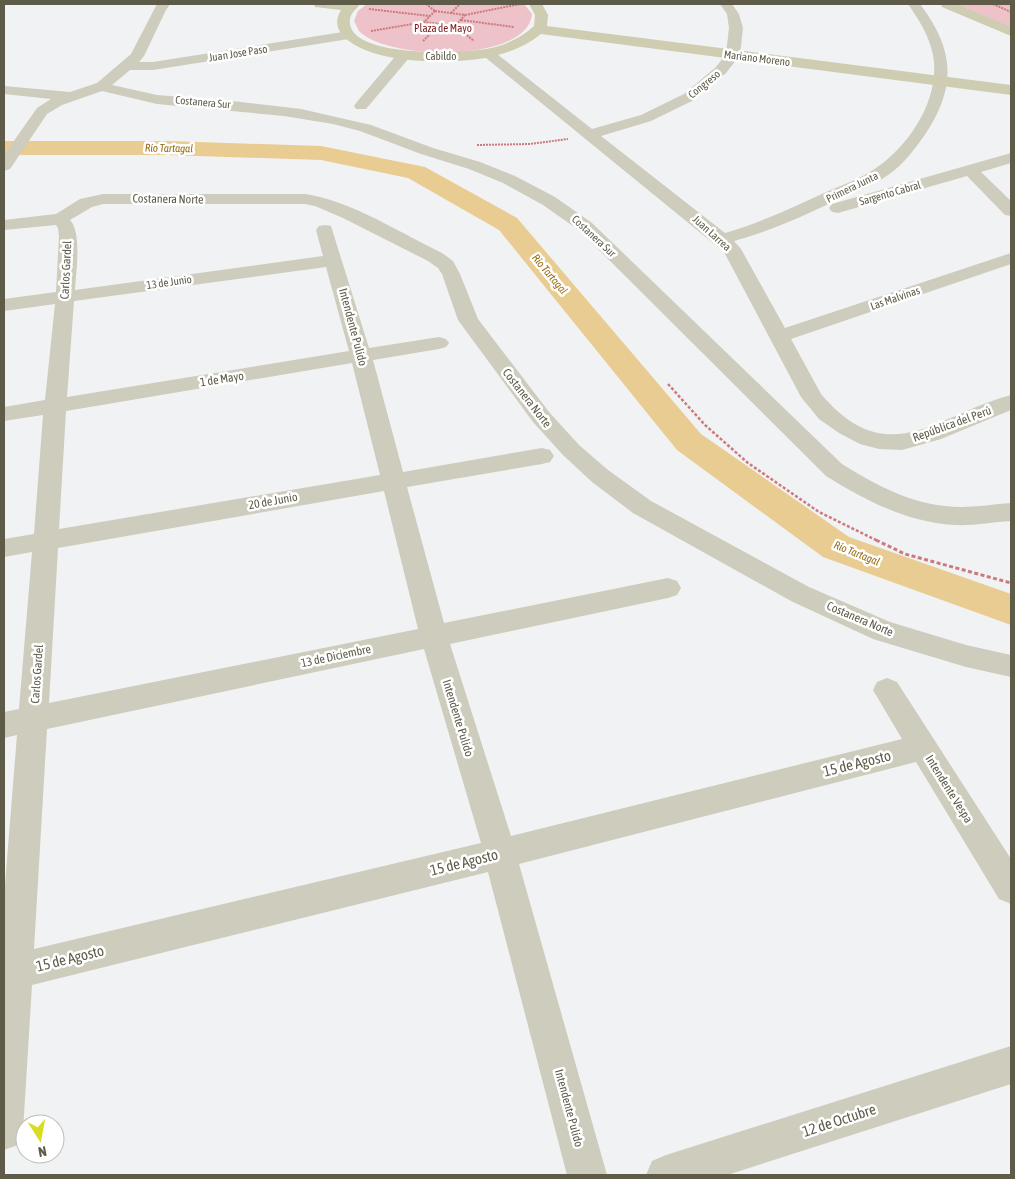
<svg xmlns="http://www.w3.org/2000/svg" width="1015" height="1179" font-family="'Asap Condensed',sans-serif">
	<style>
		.green { fill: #eec2c9 }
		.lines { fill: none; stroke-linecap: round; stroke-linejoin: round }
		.river { fill: #e9cc91; fill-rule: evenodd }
		.path-far2 { stroke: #cb7b7e; stroke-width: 2; stroke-dasharray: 2 1; stroke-linecap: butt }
		.path-far1 { stroke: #cb7b7e; stroke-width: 2.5; stroke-dasharray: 3 2; stroke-linecap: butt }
		.path { stroke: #cb7b7e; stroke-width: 3; stroke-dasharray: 4 2.5; stroke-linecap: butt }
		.minor { fill: #cdccbd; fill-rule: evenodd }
		.major { fill: #cecdb2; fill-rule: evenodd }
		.labels { text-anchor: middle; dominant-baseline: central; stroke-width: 5; stroke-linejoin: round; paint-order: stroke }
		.far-park-label { font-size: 11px; fill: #7d1b1f; stroke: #fff }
		.far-street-label { font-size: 11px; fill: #5e5c49; stroke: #fff }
		.far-water-label { font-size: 11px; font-style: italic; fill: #996c12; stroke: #fff }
		.street-label { font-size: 12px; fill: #5e5c49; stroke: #fff }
		.near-street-label { font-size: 15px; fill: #5e5c49; stroke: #fff }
	</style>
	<rect width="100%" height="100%" fill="#f1f2f3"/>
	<path class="green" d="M 367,4 L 524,4 L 532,14 C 528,63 387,61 359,31 C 357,28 356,24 354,21 L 358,11 Z
		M 957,4 L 1011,4 L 1011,28 Z"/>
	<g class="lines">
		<path class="river" d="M 4,141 L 168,141 L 321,146 L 425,167 L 517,218 L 701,434 L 849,537 L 1011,594 L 1011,625 L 823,557 L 677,450 L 499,230 L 408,178 L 321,160 L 168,155 L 4,155 Z"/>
		<path class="path-far2" d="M 426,4 L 435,11
			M 993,4 L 1011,12
			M 369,9 L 430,16
			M 435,11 L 465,15 L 455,26 L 424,22 Z
			M 451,13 L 460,4
			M 465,15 L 520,4
			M 461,20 L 514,27
			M 455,26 L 474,41
			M 371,31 L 424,22
			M 423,41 L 440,24
			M 477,145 L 530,144 L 568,139"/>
		<path class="path-far1" d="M 668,384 L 705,425 L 748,463 L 819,512 L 878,541"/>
		<path class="path" d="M 876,540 L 905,554 L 1011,583"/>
		<path class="minor" d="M 157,4 L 170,4 L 166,10 L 144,56 L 139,62 L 153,62 L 349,31 L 356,35 L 349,39 L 153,70 L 130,70 L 112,85 L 157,95 L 232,101 L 301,109 L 371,125 L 433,148 L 480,162 L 515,176 L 555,197 L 592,223 L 842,464 C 879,487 917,507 961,507 C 978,507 994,504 1011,503 L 1011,521 C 992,522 973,526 954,525 C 906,522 865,500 826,476 L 580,231 L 543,205 L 503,183 L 469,169 L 421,154 L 360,131 L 333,124 L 284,116 L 157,104 L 102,91 L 62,105 L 47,114 L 10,169 L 4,171 L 4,155 L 37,108 L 51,99 L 4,94 L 4,86 L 70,92 L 97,83 L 131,54 Z
			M 720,4 L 732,4 L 739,14 L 743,28 L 740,55 L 726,73 L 694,100 L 651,121 L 601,136 L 725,233 C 760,223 791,208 824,193 C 842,185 860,179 876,168 C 910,145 941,98 933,55 C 929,35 919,20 908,4 L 920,4 C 955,50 957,88 924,136 C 914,150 903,165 888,175 C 872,186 855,192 837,200 C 803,216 771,231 734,241 L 741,249 L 785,328 L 1011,253 L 1011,264 L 791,339 L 821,394 C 888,473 936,415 1011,395 L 1011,410 L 941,439 L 902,450 L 879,449 L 860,444 L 839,433 L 819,419 L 801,397 L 724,252 L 480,53 L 482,50 L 492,50 L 592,129 L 641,115 L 684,94 L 716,67 L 726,54 L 729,28 L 727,14 Z
			M 404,51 L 411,55 L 409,58 L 366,109 L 356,109 L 354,106 L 356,103 L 399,52 Z
			M 1011,153 L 1011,163 L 981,172 L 1011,201 L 1011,216 L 1005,215 L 967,176 L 838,213 L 832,212 L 829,208 L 832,204 Z
			M 103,194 L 305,194 C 349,200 401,233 442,253 L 453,261 L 460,274 L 478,319 L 549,412 L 579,445 L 608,470 L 651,501 L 809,587 L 890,622 L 966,645 L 1011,655 L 1011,677 L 966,667 L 873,639 L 791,601 L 633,513 L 592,482 L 563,455 L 533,422 L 458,320 L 442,274 L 438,268 L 428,261 L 343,218 L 315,206 L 305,204 L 103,204 L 92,207 L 70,220 C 82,233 76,272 75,290 L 323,256 L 316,230 L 319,226 L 325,225 L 331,226 L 369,348 L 439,337 L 446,339 L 449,343 L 446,347 L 439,349 L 373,360 L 403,472 L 542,448 L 550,450 L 554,456 L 550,462 L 542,464 L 407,487 L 444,623 L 668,578 L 677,581 L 681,588 L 677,595 L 668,598 L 450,644 L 511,836 L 902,739 L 873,690 L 877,682 L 887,678 L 897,682 L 1011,859 L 1011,904 L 999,899 L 916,762 L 519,864 L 607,1175 L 567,1175 L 488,872 L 32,985 L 23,1131 L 18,1145 L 4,1150 L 4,897 L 17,735 L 4,738 L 4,712 L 19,709 L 32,552 L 4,557 L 4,539 L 34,534 L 43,415 L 4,421 L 4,407 L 45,400 L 55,304 L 4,311 L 4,299 L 56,292 L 59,236 L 58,228 L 56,225 L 4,230 L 4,220 L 56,214 L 80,199 ZM 326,267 L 349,351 L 67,397 L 74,301 ZM 352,363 L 380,475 L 59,529 L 66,411 ZM 384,491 L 418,629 L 49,703 L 58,548 ZM 424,649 L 481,843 L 34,949 L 47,729 Z
			M 1011,1046 L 1011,1084 L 727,1175 L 646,1175 L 652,1161 L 666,1155 Z"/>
		<path class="major" d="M 314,4 L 360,4 C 357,9 351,12 350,19 C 345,59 463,53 486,49 C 504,46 521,38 534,26 L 535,15 L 529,4 L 542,4 L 548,15 L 547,26 L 1011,85 L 1011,95 L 541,34 C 525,47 506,54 485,58 C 448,64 374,65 344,37 C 336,29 335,20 341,10 L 315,7 Z
			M 941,4 L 957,4 L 1011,27 L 1011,36 L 942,7 Z"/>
	</g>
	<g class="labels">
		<g class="far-park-label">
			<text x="443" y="28">Plaza de Mayo</text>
		</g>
		<g class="far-street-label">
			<text transform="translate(238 53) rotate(-9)">Juan Jose Paso</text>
			<text x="441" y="56">Cabildo</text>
			<text transform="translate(757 58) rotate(7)">Mariano Moreno</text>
			<text transform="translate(704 84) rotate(-39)">Congreso</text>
			<text transform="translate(203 102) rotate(5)">Costanera Sur</text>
			<text transform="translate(852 187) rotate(-26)">Primera Junta</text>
			<text transform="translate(890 193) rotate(-16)">Sargento Cabral</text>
			<text transform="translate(712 233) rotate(42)">Juan Larrea</text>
			<text transform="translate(594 236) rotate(43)">Costanera Sur</text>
			<text transform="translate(169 282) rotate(-8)">13 de Junio</text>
			<text transform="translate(895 298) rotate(-19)">Las Malvinas</text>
		</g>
		<g class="far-water-label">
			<text transform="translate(169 148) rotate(1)">Río Tartagal</text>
			<text transform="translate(550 274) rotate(50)">Río Tartagal</text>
			<text transform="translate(857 553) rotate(22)">Río Tartagal</text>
		</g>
		<g class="street-label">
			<text transform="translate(168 199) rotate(1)">Costanera Norte</text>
			<text transform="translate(66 270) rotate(-87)">Carlos Gardel</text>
			<text transform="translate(353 327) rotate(75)">Intendente Pulido</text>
			<text transform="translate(222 379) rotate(-9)">1 de Mayo</text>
			<text transform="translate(527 398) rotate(52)">Costanera Norte</text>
			<text transform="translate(952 424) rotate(-20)">República del Perú</text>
			<text transform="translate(273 501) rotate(-10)">20 de Junio</text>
			<text transform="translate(860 619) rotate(23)">Costanera Norte</text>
			<text transform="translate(336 656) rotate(-12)">13 de Diciembre</text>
			<text transform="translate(37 674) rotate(-86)">Carlos Gardel</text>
			<text transform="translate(458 718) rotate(73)">Intendente Pulido</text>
			<text transform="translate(949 789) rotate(58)">Intendente Vespa</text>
			<text transform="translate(569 1108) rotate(75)">Intendente Pulido</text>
		</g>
		<g class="near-street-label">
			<text transform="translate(857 763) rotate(-14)">15 de Agosto</text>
			<text transform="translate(464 862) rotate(-14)">15 de Agosto</text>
			<text transform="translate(70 958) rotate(-14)">15 de Agosto</text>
			<text transform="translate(839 1120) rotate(-18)">12 de Octubre</text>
		</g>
	</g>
	<rect width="1015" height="1179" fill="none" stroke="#5e5c49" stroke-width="10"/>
	<g transform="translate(40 1139) rotate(169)"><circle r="24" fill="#ffffff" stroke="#bfbeb6"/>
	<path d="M0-4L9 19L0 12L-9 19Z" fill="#d9dd21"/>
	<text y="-8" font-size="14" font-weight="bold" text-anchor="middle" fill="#5e5c49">N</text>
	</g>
</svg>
